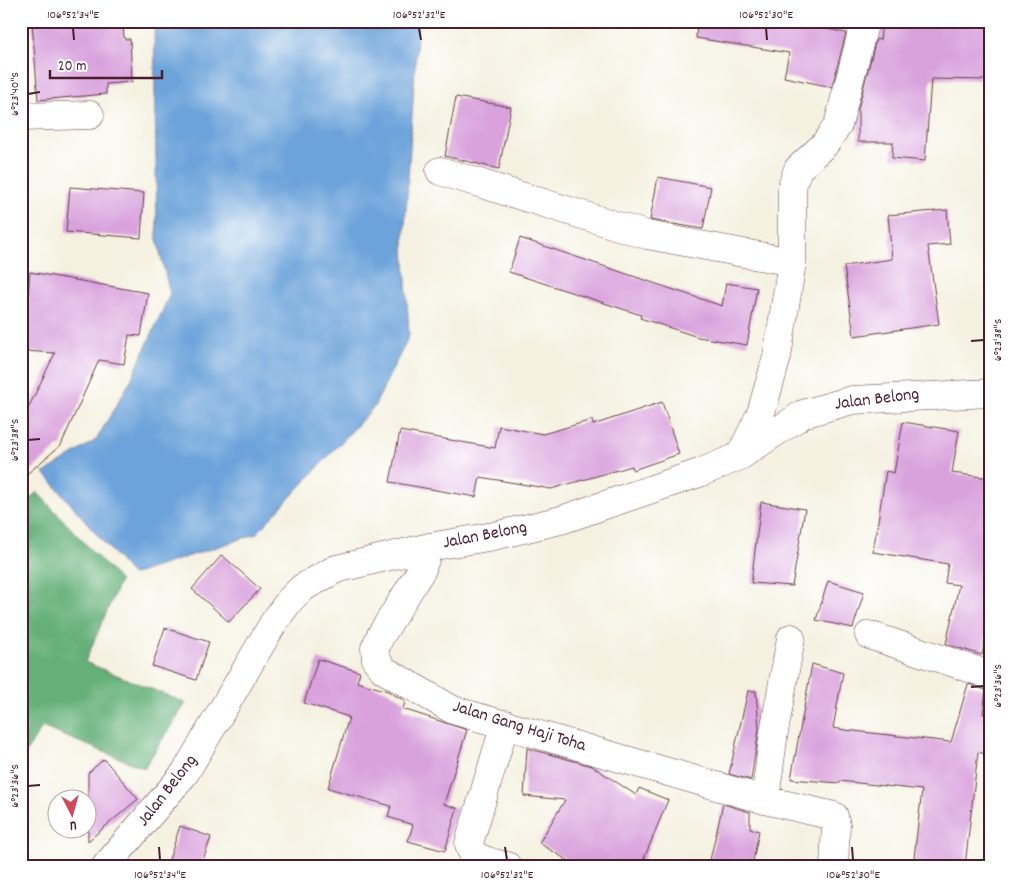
<svg xmlns="http://www.w3.org/2000/svg" width="1011" height="887" font-family="Dekko,sans-serif">
	<style>
		.forest { fill: #65b078; stroke: #586852 }
		.water { fill: #6ca3da; stroke: #5b6182 }
		.building { fill: #d9a2dd }
		.lines { fill: none; stroke-linecap: round; stroke-linejoin: round }
		.street-casing { stroke: #643e46; stroke-width: 29 }
		.street { stroke: #fff; stroke-width: 28 }
		.ticks { fill: none; stroke: #4a1f2b; stroke-width: 2 }
		.labels { text-anchor: middle; dominant-baseline: central; stroke-width: 4; stroke-linejoin: round; paint-order: stroke }
		.street-label { font-size: 18px; fill: #4a1f2b; stroke: #fff }
		.neatline { fill: none; stroke: #4a1f2b; stroke-width: 2 }
		.ticks-label { font-size: 12px; text-anchor: middle; fill: #4a1f2b }
	</style>
	<rect width="100%" height="100%" fill="#fff"/>
	<filter id="ink" filterUnits="userSpaceOnUse"><feTurbulence type="fractalNoise" baseFrequency=".02" numOctaves="2"/><feDisplacementMap in="SourceGraphic" scale="10" xChannelSelector="R" yChannelSelector="G"/><feConvolveMatrix kernelMatrix="1 2 1 2 8 2 1 2 1" color-interpolation-filters="sRGB"/></filter>
	<filter id="wash" filterUnits="userSpaceOnUse"><feTurbulence type="fractalNoise" baseFrequency=".0096" numOctaves="4" result="noise"/><feDisplacementMap in="SourceGraphic" scale="20" xChannelSelector="R" yChannelSelector="G"/><feGaussianBlur stdDeviation="1.12" result="paint"/><feColorMatrix in="noise" values="0 0 0 0 0 0 0 0 0 0 0 0 0 0 0 0 0 1.4 0 .05"/><feComposite in="paint" operator="in"/></filter>
	<g filter="url(#wash)">
		<rect width="100%" height="100%" fill="#f5f1e1"/>
		<path class="forest" d="M 37,492 L 120,581 L 85,662 L 186,703 L 144,768 L 42,727 L 21,760 L 21,506 Z"/>
		<path class="water" d="M 154,21 L 418,21 L 404,243 L 409,336 L 374,407 L 256,534 L 132,575 L 44,473 L 96,440 L 131,380 L 170,294 L 157,239 Z"/>
		<g id="blocks">
			<path class="building" d="M 32,21 L 123,21 L 124,39 L 130,39 L 132,82 L 106,84 L 106,94 L 38,100 Z
				M 697,21 L 790,21 L 846,33 L 832,87 L 784,77 L 789,53 L 696,38 Z
				M 882,21 L 990,24 L 990,80 L 931,79 L 925,161 L 892,158 L 893,142 L 858,142 L 858,109 L 876,39 L 880,40 Z
				M 456,97 L 511,107 L 499,169 L 445,156 Z
				M 658,177 L 711,187 L 703,229 L 650,220 Z
				M 70,187 L 144,193 L 141,238 L 66,232 Z
				M 947,210 L 950,244 L 928,246 L 939,324 L 854,336 L 844,266 L 892,259 L 888,215 Z
				M 520,238 L 722,306 L 726,283 L 757,288 L 747,345 L 698,337 L 640,318 L 641,315 L 509,272 Z
				M 30,272 L 148,293 L 141,336 L 129,335 L 124,364 L 99,360 L 61,445 L 21,479 L 21,423 L 55,353 L 24,351 Z
				M 662,402 L 679,454 L 633,470 L 632,466 L 551,489 L 480,477 L 476,497 L 390,482 L 400,431 L 495,448 L 499,426 L 543,434 L 592,420 L 593,425 Z
				M 903,422 L 959,431 L 952,473 L 990,478 L 990,617 L 982,655 L 946,644 L 959,585 L 945,583 L 948,564 L 873,552 L 886,471 L 894,473 Z
				M 761,502 L 805,509 L 792,586 L 751,583 Z
				M 222,555 L 260,589 L 229,622 L 192,589 Z
				M 828,581 L 864,592 L 853,628 L 816,620 Z
				M 165,628 L 209,642 L 196,680 L 152,666 Z
				M 318,659 L 360,672 L 357,682 L 388,691 L 405,701 L 403,709 L 467,730 L 444,804 L 457,808 L 445,851 L 408,841 L 413,825 L 388,817 L 391,806 L 328,788 L 349,717 L 304,703 Z
				M 812,664 L 843,673 L 833,728 L 845,730 L 951,742 L 968,684 L 986,690 L 983,714 L 990,716 L 990,755 L 978,752 L 965,866 L 913,866 L 922,790 L 840,781 L 840,783 L 791,779 Z
				M 748,691 L 756,691 L 759,729 L 751,780 L 729,774 Z
				M 527,748 L 592,766 L 636,795 L 639,788 L 668,800 L 641,866 L 577,866 L 539,843 L 565,800 L 524,796 Z
				M 104,759 L 138,799 L 88,841 L 88,773 Z
				M 723,804 L 750,812 L 750,828 L 759,831 L 752,866 L 737,866 L 710,860 Z
				M 180,826 L 211,837 L 201,866 L 167,866 Z"/>
		</g>
	</g>
	<g filter="url(#ink)">
		<use href="#blocks" fill-opacity="0" stroke="#643e46" stroke-width="1"/>
		<g class="lines">
			<g class="street-casing">
				<path id="street" d="M 21,117 L 90,115
					M 440,171 L 647,235 L 792,262
					M 740,456 L 761,413 L 777,357 L 792,262 L 792,186 L 798,169 L 825,144 L 838,125 L 865,21
					M 429,547 L 422,569 L 381,635 L 375,648 L 376,660 L 384,670 L 453,710 L 765,800
					M 869,635 L 990,675
					M 791,638 L 774,732 L 765,800 L 834,816 L 836,825 L 834,866
					M 505,724 L 469,843 C 470,860 493,862 507,866
					M 106,866 L 185,773 L 274,622 L 290,600 L 302,588 L 336,569 L 429,547 L 494,536 L 561,520 L 702,472 L 740,456 L 803,414 L 852,400 L 990,393"/>
			</g>
			<use href="#street" class="street"/>
		</g>
	</g>
	<path class="ticks" d="M 73,28 L 74,40M 419,28 L 421,40M 766,28 L 767,40M 28,94 L 40,92M 971,341 L 984,340M 28,440 L 40,439M 971,687 L 984,686M 28,786 L 40,785M 159,847 L 160,860M 505,847 L 507,860M 852,847 L 853,860"/>
	<g class="labels">
		<g class="street-label">
			<text transform="translate(877 400) rotate(-7)">Jalan Belong</text>
			<text transform="translate(485 536) rotate(-11)">Jalan Belong</text>
			<text transform="translate(519 727) rotate(17)">Jalan Gang Haji Toha</text>
			<text transform="translate(168 791) rotate(-52)">Jalan Belong</text>
		</g>
	</g>
	<rect width="1011" height="887" fill="none" stroke="#fff" stroke-width="55"/>
	<g transform="translate(72 814) rotate(174)"><circle r="24" fill="#ffffff" stroke="#b7a5aa"/>
	<path d="M0-4L9 19L0 12L-9 19Z" fill="#d1495b"/>
	<text y="-8" font-size="14" font-weight="bold" text-anchor="middle" fill="#4a1f2b">U</text>
	</g>
	<path d="M50 70v8h112v-8" fill="none" stroke="#4a1f2b" stroke-width="2.5"/>
	<text x="58" y="70" font-size="15" fill="#4a1f2b" stroke="#ffffff" stroke-width="4" paint-order="stroke">20 m</text>
	<rect x="28" y="28" width="956" height="832" class="neatline"/>
	<g class="ticks-label">
		<text x="73" y="18">106°52'34"E</text>
		<text x="419" y="18">106°52'32"E</text>
		<text x="766" y="18">106°52'30"E</text>
		<text transform="translate(14 94) rotate(-90)" y="4">6°23'40"S</text>
		<text transform="translate(997 340) rotate(-90)" y="4">6°23'38"S</text>
		<text transform="translate(14 440) rotate(-90)" y="4">6°23'38"S</text>
		<text transform="translate(997 686) rotate(-90)" y="4">6°23'36"S</text>
		<text transform="translate(14 786) rotate(-90)" y="4">6°23'36"S</text>
		<text x="160" y="878">106°52'34"E</text>
		<text x="507" y="878">106°52'32"E</text>
		<text x="853" y="878">106°52'30"E</text>
	</g>
</svg>
